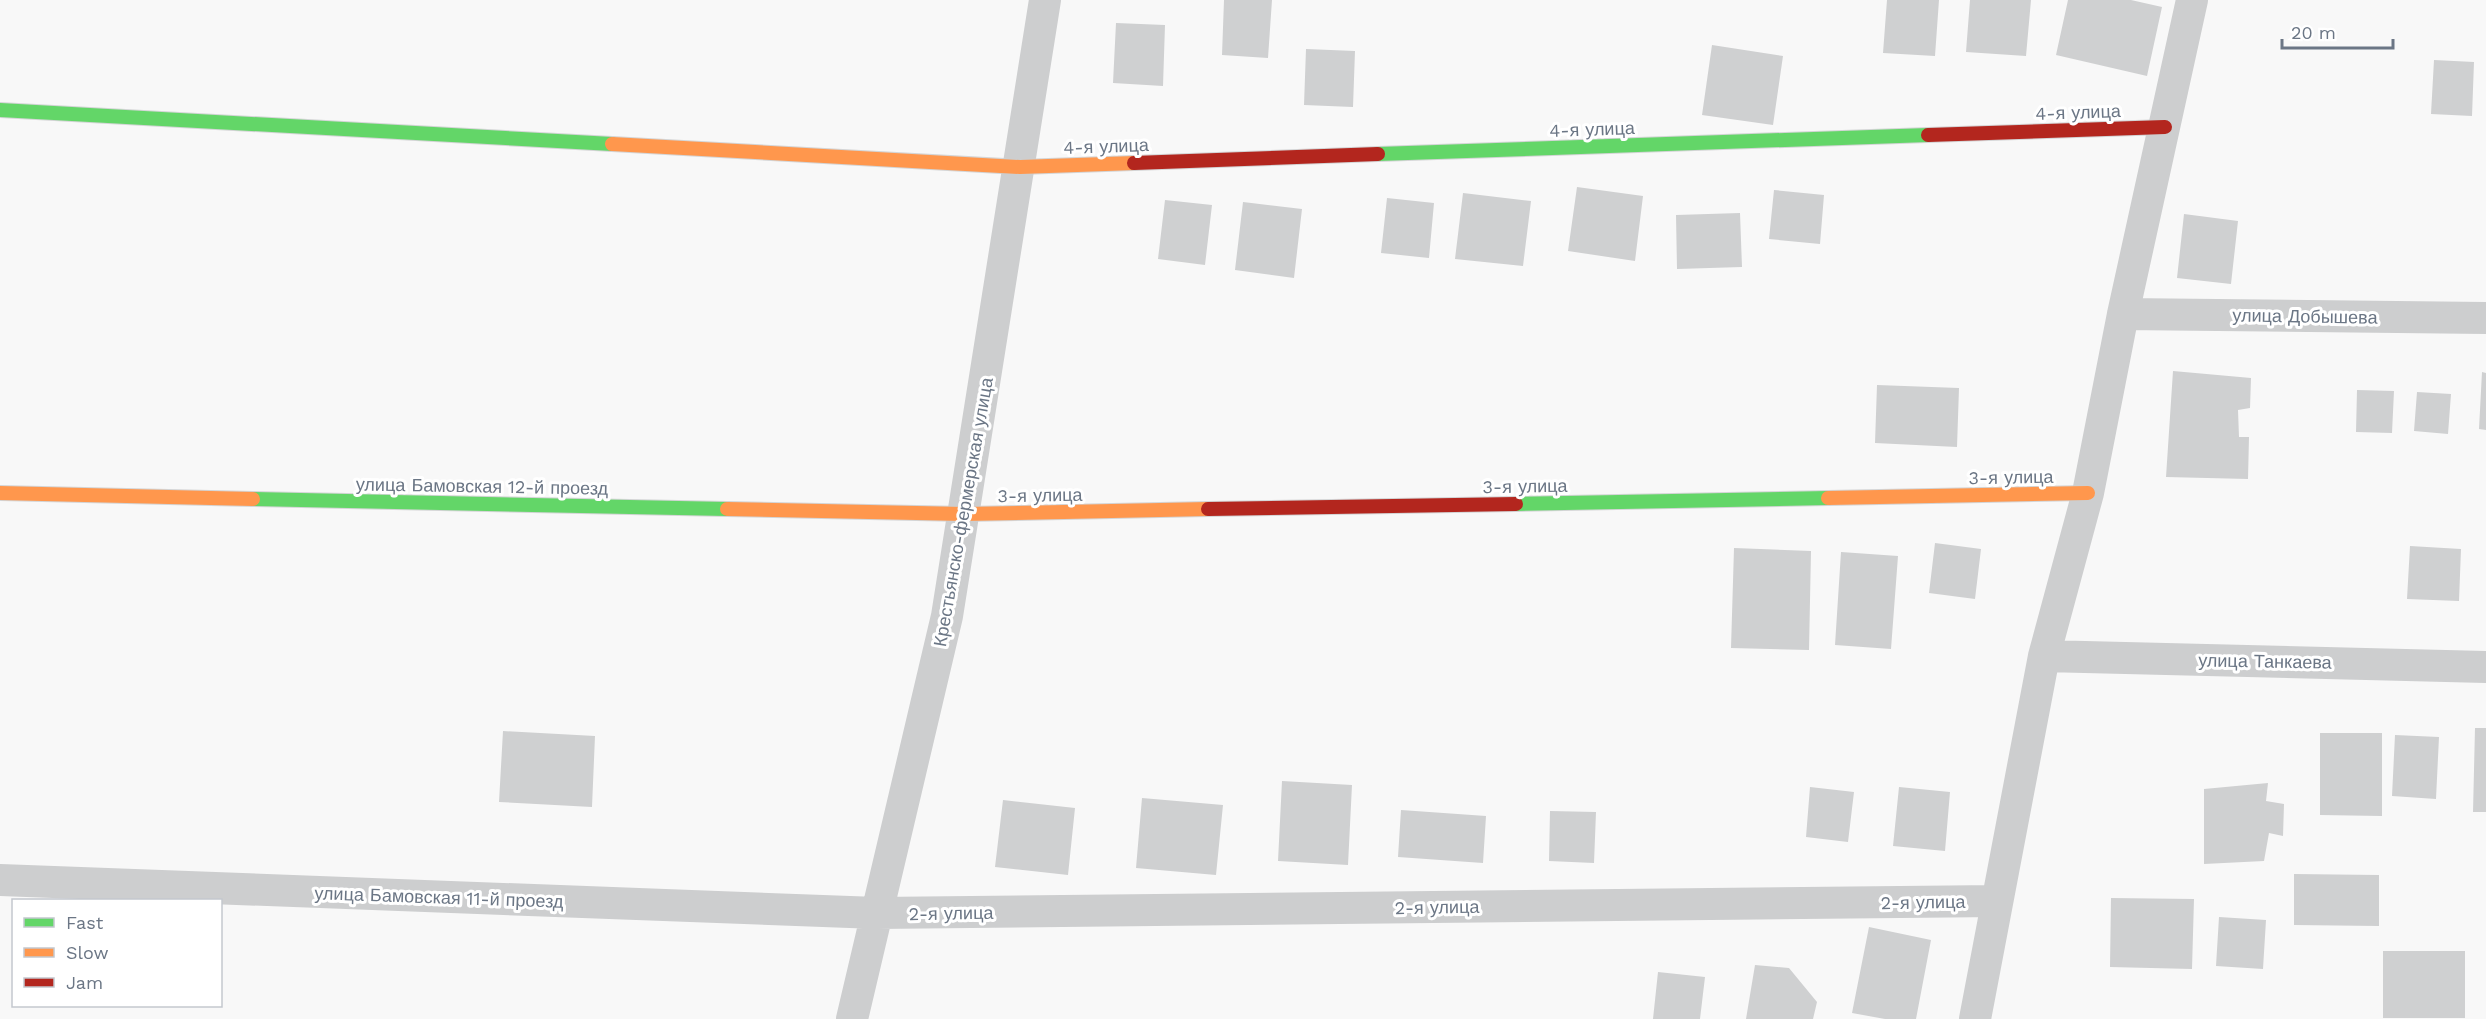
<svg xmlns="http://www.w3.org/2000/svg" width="2486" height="1019" font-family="'Work Sans',sans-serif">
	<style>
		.building { fill: #cfd0d1 }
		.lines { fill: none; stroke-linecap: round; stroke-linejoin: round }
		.fast-casing { stroke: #d4d5d6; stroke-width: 16 }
		.slow-casing { stroke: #d4d5d6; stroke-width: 16 }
		.jam-casing { stroke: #d4d5d6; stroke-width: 16 }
		.street { stroke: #cdcecf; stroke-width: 32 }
		.fast { stroke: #63d668; stroke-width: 14 }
		.slow { stroke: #ff974d; stroke-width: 14 }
		.jam { stroke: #b3261e; stroke-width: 14 }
		.labels { text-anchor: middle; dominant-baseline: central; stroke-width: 6; stroke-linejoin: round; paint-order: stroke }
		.street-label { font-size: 18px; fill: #6b7685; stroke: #fff }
	</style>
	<rect width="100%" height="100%" fill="#f8f8f8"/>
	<path class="building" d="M 1224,0 L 1272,0 L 1268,58 L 1222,55 Z
		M 1887,0 L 1939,0 L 1935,56 L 1883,53 Z
		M 1970,0 L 2031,0 L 2026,56 L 1966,52 Z
		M 2068,0 L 2131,0 L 2162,7 L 2147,76 L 2056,55 Z
		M 1116,23 L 1165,25 L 1163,86 L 1113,83 Z
		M 1712,45 L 1783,56 L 1773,125 L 1702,115 Z
		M 1306,49 L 1355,51 L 1353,107 L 1304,105 Z
		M 2434,60 L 2474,62 L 2472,116 L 2431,114 Z
		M 1577,187 L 1643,196 L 1635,261 L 1568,251 Z
		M 1774,190 L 1824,195 L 1820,244 L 1769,239 Z
		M 1463,193 L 1531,201 L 1523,266 L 1455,259 Z
		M 1387,198 L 1434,203 L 1429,258 L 1381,253 Z
		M 1165,200 L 1212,205 L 1205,265 L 1158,259 Z
		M 1243,202 L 1302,209 L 1294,278 L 1235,270 Z
		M 1740,213 L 1742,267 L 1677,269 L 1676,215 Z
		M 2184,214 L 2238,221 L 2231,284 L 2177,278 Z
		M 2173,371 L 2251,378 L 2250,408 L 2238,410 L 2239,437 L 2249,437 L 2248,479 L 2166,477 Z
		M 2482,372 L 2486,373 L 2486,430 L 2479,429 Z
		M 1877,385 L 1959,388 L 1957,447 L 1875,443 Z
		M 2357,390 L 2394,391 L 2392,433 L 2356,432 Z
		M 2417,392 L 2451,394 L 2448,434 L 2414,431 Z
		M 1935,543 L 1981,549 L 1975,599 L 1929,593 Z
		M 2410,546 L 2461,549 L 2459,601 L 2407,599 Z
		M 1734,548 L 1811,551 L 1809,650 L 1731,648 Z
		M 1841,552 L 1898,556 L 1891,649 L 1835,645 Z
		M 2475,728 L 2486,728 L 2486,812 L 2473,812 Z
		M 503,731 L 595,736 L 592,807 L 499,802 Z
		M 2320,733 L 2382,733 L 2382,816 L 2320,815 Z
		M 2395,735 L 2439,737 L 2436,799 L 2392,796 Z
		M 1282,781 L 1352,785 L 1348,865 L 1278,861 Z
		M 2268,783 L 2266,801 L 2284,804 L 2283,836 L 2269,833 L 2264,861 L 2204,864 L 2204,789 Z
		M 1810,787 L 1854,792 L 1848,842 L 1806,837 Z
		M 1899,787 L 1950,792 L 1945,851 L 1893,846 Z
		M 1142,798 L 1223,805 L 1216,875 L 1136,868 Z
		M 1003,800 L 1075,808 L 1068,875 L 995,867 Z
		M 1401,810 L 1486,816 L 1483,863 L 1398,857 Z
		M 1550,811 L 1596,812 L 1594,863 L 1549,861 Z
		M 2294,874 L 2379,875 L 2379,926 L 2294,925 Z
		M 2111,898 L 2194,899 L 2192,969 L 2110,967 Z
		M 2219,917 L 2266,920 L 2263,969 L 2216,966 Z
		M 1869,927 L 1931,940 L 1916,1019 L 1885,1019 L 1852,1013 Z
		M 2383,951 L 2465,951 L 2465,1018 L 2383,1018 Z
		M 1755,965 L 1789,968 L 1817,1002 L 1813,1019 L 1746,1019 Z
		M 1658,972 L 1705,977 L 1700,1019 L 1653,1019 Z"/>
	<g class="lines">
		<g class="fast-casing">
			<path id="fast" d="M 0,110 L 612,144
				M 1378,154 L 1928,135
				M 253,499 L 727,509
				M 1516,504 L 1828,498"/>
		</g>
		<g class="slow-casing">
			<path id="slow" d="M 612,144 L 1020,167 L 1134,163
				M 0,493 L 253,499
				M 1828,498 L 2088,493
				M 727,509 L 964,514 L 1208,509"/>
		</g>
		<g class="jam-casing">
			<path id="jam" d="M 1928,135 L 2165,127
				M 1134,163 L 1378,154
				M 1208,509 L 1516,504"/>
		</g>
		<path class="street" d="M 2123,314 L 2486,318
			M 2044,656 L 2486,667
			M 0,880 L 877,913 L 1997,901
			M 852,1019 L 947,616 L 1045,0
			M 1975,1019 L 2044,656 L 2088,493 L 2123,314 L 2192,0"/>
		<use href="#fast" class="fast"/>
		<use href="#slow" class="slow"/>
		<use href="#jam" class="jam"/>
	</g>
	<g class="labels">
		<g class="street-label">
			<text transform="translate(2078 112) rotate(-2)">4-я улица</text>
			<text transform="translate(1592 129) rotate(-2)">4-я улица</text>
			<text transform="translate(1106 146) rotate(-2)">4-я улица</text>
			<text transform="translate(2305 316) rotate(1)">улица Добышева</text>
			<text transform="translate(2011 477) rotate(-1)">3-я улица</text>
			<text transform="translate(482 486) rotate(1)">улица Бамовская 12-й проезд</text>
			<text transform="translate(1525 486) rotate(-1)">3-я улица</text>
			<text transform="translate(1040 495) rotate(-1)">3-я улица</text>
			<text transform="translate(963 512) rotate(-80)">Крестьянско-фермерская улица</text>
			<text transform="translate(2265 661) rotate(1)">улица Танкаева</text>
			<text transform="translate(439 897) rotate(2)">улица Бамовская 11-й проезд</text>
			<text transform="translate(1923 902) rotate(-1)">2-я улица</text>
			<text transform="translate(1437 907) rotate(-1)">2-я улица</text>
			<text transform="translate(951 913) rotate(-1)">2-я улица</text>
		</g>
	</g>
	<rect x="12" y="899" width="210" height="108" fill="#ffffff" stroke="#c4c8ce" stroke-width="1.5"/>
	<rect x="24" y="918" width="30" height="9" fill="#63d668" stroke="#c4c8ce" stroke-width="1.5"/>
	<text x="66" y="929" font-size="18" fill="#6b7685">Fast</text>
	<rect x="24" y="948" width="30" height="9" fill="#ff974d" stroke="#c4c8ce" stroke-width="1.5"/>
	<text x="66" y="959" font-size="18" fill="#6b7685">Slow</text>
	<rect x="24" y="978" width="30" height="9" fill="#b3261e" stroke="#c4c8ce" stroke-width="1.5"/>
	<text x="66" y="989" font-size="18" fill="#6b7685">Jam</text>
	<path d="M2282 39v9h111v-9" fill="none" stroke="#6b7685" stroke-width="3"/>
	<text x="2291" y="39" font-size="18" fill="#6b7685" stroke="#ffffff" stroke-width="4.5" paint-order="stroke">20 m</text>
</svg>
